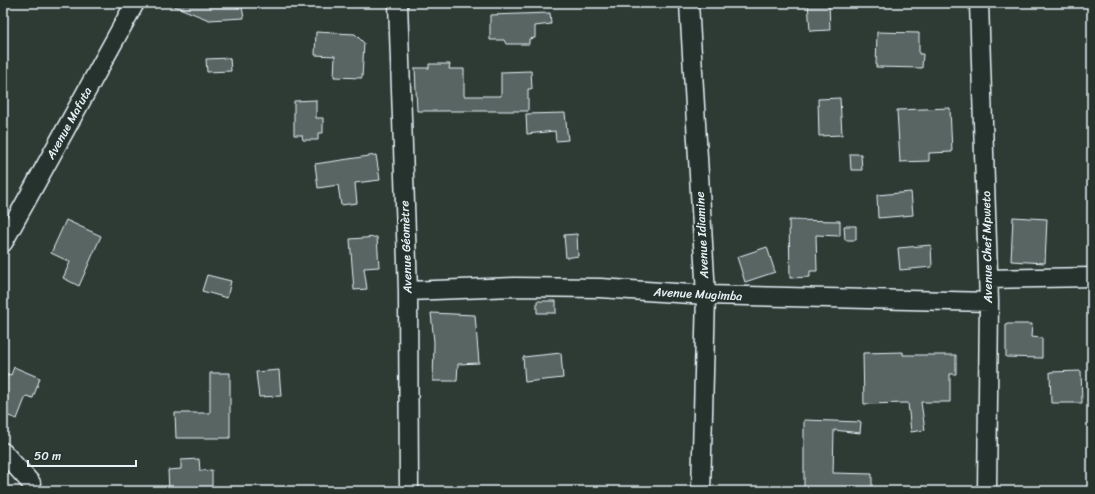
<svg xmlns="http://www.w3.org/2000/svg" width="1095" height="494" font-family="Sriracha,sans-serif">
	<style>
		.building { fill: #596563; stroke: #e8f1f8 }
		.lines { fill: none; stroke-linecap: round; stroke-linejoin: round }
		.minor-casing { stroke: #e8f1f8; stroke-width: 21 }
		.minor { stroke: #26332d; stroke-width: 18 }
		.labels { text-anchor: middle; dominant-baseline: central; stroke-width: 4; stroke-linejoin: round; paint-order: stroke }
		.street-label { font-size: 12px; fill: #e8f1f8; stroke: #26332d }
	</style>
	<rect width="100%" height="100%" fill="#2e3b35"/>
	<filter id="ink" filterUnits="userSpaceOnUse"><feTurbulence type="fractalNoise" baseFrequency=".025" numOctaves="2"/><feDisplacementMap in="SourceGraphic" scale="8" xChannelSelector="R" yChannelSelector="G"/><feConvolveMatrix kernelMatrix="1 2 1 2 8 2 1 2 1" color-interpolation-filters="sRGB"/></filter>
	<g filter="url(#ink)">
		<path class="building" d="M 167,3 L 235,3 L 235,7 L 242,7 L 244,18 L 209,20 Z
			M 808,3 L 829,3 L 830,30 L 810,31 Z
			M 550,13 L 551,24 L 535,26 L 535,38 L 529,39 L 529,44 L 506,44 L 504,40 L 490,40 L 490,15 Z
			M 316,32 L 355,34 L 364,43 L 362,78 L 334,77 L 335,56 L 315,55 Z
			M 877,32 L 919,33 L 919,54 L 923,54 L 922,68 L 876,67 Z
			M 230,58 L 231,71 L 207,72 L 206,59 Z
			M 429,64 L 450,64 L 449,69 L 464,69 L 464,96 L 501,96 L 501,72 L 531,71 L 532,89 L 528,89 L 528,111 L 417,111 L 415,68 L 429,68 Z
			M 840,98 L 842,135 L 819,136 L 818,99 Z
			M 316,100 L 316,118 L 323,118 L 323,133 L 318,133 L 318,140 L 303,140 L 302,135 L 294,135 L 294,101 Z
			M 950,108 L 952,152 L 929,153 L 929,161 L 900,162 L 897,110 Z
			M 565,113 L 568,140 L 556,141 L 555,131 L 527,134 L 526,114 Z
			M 850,154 L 861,154 L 862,170 L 851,170 Z
			M 376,155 L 380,180 L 355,183 L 357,203 L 341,205 L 338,185 L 318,188 L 315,164 Z
			M 911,192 L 913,215 L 878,218 L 877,195 Z
			M 1013,217 L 1047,219 L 1045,263 L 1011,261 Z
			M 66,220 L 101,236 L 79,286 L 63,278 L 70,262 L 51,253 Z
			M 789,220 L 840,221 L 840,236 L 816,235 L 817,271 L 810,271 L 810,277 L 790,278 Z
			M 844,226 L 856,226 L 856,240 L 845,240 Z
			M 577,234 L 578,256 L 566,258 L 564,235 Z
			M 377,237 L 379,267 L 364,268 L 367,289 L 354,290 L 350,239 Z
			M 931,245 L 932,267 L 900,270 L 898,248 Z
			M 767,247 L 775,272 L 745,282 L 737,257 Z
			M 207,275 L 231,281 L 227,298 L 202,291 Z
			M 537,301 L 556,301 L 556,313 L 537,313 Z
			M 431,313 L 475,315 L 479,363 L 458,364 L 457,381 L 433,381 L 434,342 Z
			M 1006,324 L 1032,324 L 1031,337 L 1042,338 L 1042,358 L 1006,357 Z
			M 903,352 L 903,355 L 956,355 L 956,374 L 950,374 L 950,402 L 921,402 L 925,430 L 911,432 L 908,403 L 864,404 L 863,353 Z
			M 561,353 L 563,378 L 525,382 L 523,357 Z
			M 14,367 L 40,378 L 33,398 L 26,396 L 17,419 L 3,414 L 3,386 L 8,374 L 11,375 Z
			M 279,370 L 281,396 L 259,397 L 256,372 Z
			M 1081,371 L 1082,403 L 1051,403 L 1050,372 Z
			M 210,373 L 230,373 L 230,438 L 176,438 L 175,413 L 210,413 Z
			M 804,420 L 861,422 L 860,433 L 834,430 L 833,473 L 872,474 L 872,491 L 804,491 Z
			M 199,459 L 200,471 L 212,470 L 212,491 L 169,491 L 168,470 L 181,469 L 181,460 Z"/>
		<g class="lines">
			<g class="minor-casing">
				<path id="minor" d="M 398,3 L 408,291 L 409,491
					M 689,3 L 706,295 L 701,491
					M 979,3 L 989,302 L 987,491
					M 3,243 L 135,3
					M 989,279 L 1092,277
					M 408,291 L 514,287 L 600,288 L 706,295 L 989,302
					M 3,452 L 31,483"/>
			</g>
			<use href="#minor" class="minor"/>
		</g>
	</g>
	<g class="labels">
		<g class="street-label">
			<text transform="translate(69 123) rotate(-61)">Avenue Mafuta</text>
			<text transform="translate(702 235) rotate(-93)">Avenue Idiamine</text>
			<text transform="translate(406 247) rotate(-92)">Avenue Géomètre</text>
			<text transform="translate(987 247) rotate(-91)">Avenue Chef Mpweto</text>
			<text transform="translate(698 294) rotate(3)">Avenue Mugimba</text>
		</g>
	</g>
	<rect width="1095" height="494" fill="none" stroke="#26332d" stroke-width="16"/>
	<rect x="8" y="8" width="1079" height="478" fill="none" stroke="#e8f1f8" stroke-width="1.5" filter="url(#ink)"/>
	<path d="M28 460v6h108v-6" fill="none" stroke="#e8f1f8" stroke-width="2"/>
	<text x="34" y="460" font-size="12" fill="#e8f1f8" stroke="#26332d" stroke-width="3" paint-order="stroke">50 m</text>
</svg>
